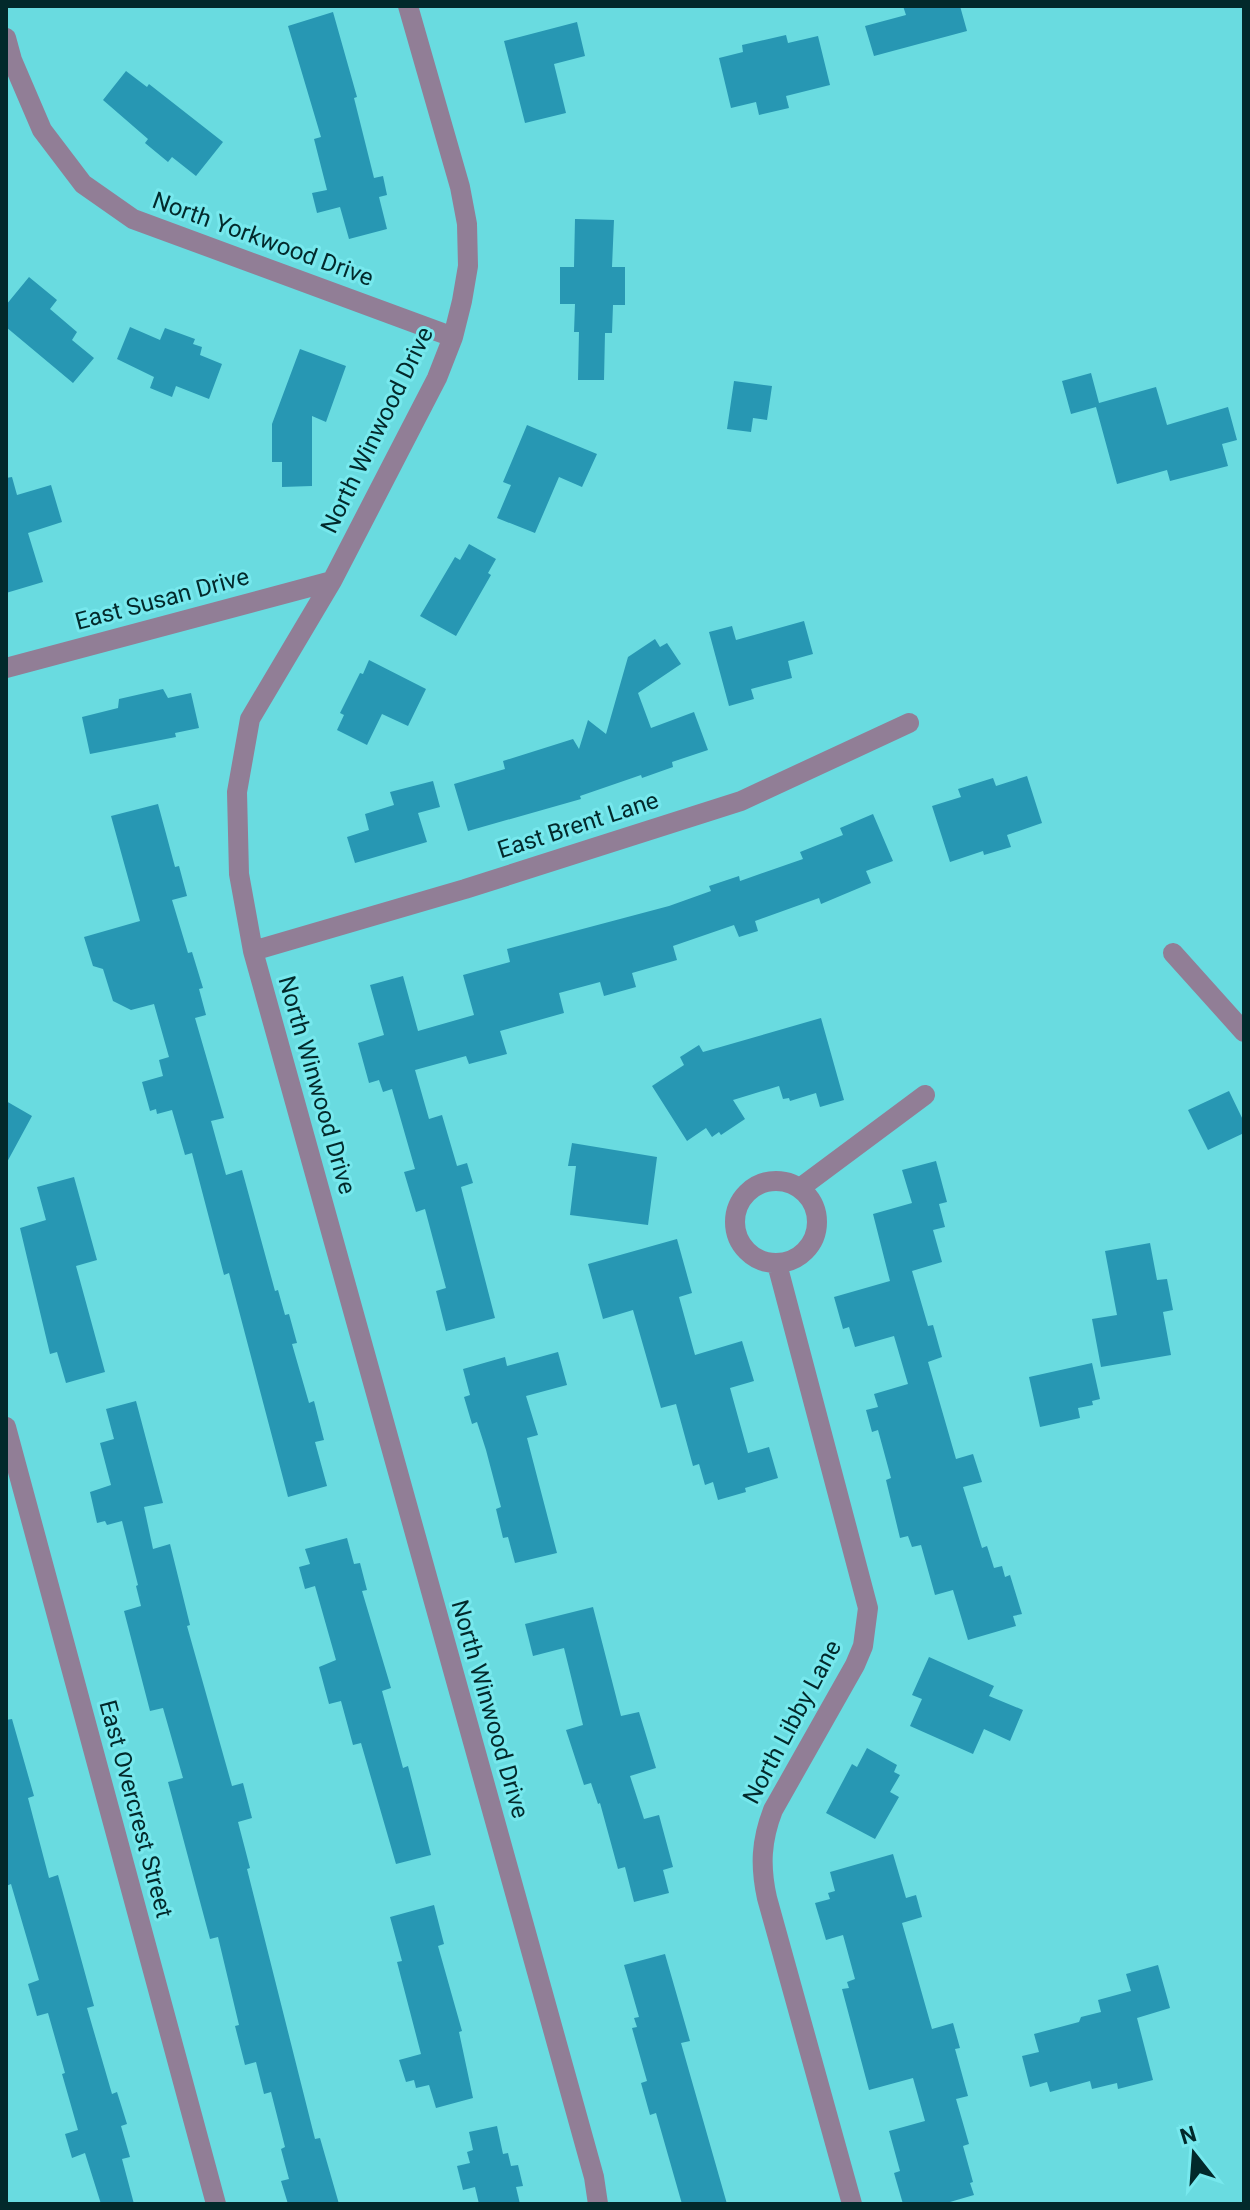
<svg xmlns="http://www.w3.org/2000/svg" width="1250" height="2210" font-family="Roboto,sans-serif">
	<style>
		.building { fill: #2797b3 }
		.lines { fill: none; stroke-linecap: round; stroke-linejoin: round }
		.minor { stroke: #917e96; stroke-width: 20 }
		.labels { text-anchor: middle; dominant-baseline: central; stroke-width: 6; stroke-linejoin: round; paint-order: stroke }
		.street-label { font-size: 24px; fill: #02292b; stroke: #77e8ed }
	</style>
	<rect width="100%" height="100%" fill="#69dbe0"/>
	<path class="building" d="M 903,6 L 960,6 L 967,31 L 874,56 L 865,26 L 906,15 Z
		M 333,12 L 357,97 L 354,98 L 374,178 L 383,176 L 387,195 L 379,197 L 387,229 L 349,239 L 340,207 L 317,213 L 312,193 L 327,190 L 314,139 L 321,137 L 288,26 Z
		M 577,22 L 585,56 L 554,64 L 566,113 L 525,123 L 504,41 Z
		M 786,35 L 788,43 L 818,36 L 830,85 L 786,96 L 789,108 L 759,115 L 756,102 L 731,108 L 719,58 L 743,52 L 742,45 Z
		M 126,71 L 147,87 L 149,84 L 223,142 L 196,176 L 172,157 L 168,162 L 145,143 L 148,139 L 103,100 Z
		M 575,219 L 614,220 L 612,267 L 625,267 L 625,305 L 613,305 L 612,333 L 605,333 L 604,380 L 578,380 L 579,332 L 574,332 L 575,304 L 560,304 L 560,267 L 574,267 Z
		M 29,277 L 57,300 L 50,309 L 77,332 L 72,340 L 94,358 L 73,383 L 6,327 L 6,305 Z
		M 130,327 L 160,340 L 165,328 L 195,339 L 193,344 L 202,347 L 200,355 L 222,364 L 209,399 L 176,386 L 172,397 L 150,388 L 154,377 L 117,359 Z
		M 300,349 L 346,366 L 326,422 L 312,416 L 312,486 L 282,487 L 282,462 L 272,462 L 272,424 Z
		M 1091,373 L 1099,403 L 1156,387 L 1167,425 L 1228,407 L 1237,440 L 1222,444 L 1228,466 L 1170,481 L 1167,470 L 1117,484 L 1096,407 L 1071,414 L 1062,381 Z
		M 734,381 L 772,386 L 767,420 L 753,418 L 751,432 L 727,429 Z
		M 527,425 L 597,454 L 582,487 L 559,477 L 535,533 L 497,518 L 511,485 L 503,482 Z
		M 12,477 L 17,495 L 51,485 L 62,522 L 28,533 L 43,582 L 6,593 L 6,478 Z
		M 469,544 L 496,559 L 488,573 L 491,575 L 456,636 L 420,616 L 455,557 L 460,560 Z
		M 804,621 L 813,654 L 788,661 L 792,678 L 751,689 L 754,699 L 729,706 L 709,632 L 732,626 L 736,640 Z
		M 655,639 L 660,647 L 667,643 L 681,664 L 638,693 L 651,728 L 694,712 L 708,750 L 672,762 L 673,767 L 642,778 L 641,775 L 580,796 L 581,799 L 468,831 L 454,784 L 505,769 L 503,761 L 573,739 L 579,749 L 588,720 L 606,734 L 628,657 Z
		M 369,660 L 426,689 L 408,726 L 382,714 L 367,745 L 337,730 L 344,715 L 340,713 L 360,673 L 363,674 Z
		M 163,689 L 168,698 L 191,693 L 199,728 L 175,733 L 176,737 L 90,754 L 82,717 L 118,708 L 119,699 Z
		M 1027,776 L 1042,823 L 1007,835 L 1011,847 L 984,855 L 983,851 L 950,862 L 932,806 L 961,797 L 958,789 L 993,778 L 996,786 Z
		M 433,781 L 440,807 L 418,813 L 427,842 L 355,863 L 347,837 L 369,830 L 365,814 L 394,805 L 390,792 Z
		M 158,804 L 175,867 L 179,866 L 187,896 L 172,900 L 188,953 L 192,952 L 203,988 L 199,989 L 206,1015 L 195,1018 L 224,1118 L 211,1121 L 226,1175 L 242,1170 L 275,1291 L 278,1290 L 285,1315 L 289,1314 L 297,1343 L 292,1344 L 309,1403 L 314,1401 L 324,1440 L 315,1442 L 327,1486 L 288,1497 L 229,1273 L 224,1275 L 192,1153 L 185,1155 L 172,1110 L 157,1114 L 156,1109 L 150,1111 L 142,1082 L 163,1076 L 159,1060 L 169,1057 L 154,1004 L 131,1010 L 113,1001 L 103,969 L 93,966 L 84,937 L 140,921 L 111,816 Z
		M 873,814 L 893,861 L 866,871 L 871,883 L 821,904 L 819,898 L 755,921 L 758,931 L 739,937 L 734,925 L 673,946 L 677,960 L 632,973 L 636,987 L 604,996 L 600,982 L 559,993 L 564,1013 L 500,1031 L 507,1054 L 469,1064 L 466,1056 L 415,1070 L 429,1119 L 442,1115 L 457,1166 L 467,1163 L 473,1183 L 461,1187 L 495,1318 L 446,1331 L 436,1291 L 446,1288 L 425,1209 L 416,1212 L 404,1172 L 415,1169 L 392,1089 L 383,1092 L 379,1080 L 369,1083 L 358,1043 L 384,1035 L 370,985 L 403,976 L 418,1031 L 474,1015 L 463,975 L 510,962 L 507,949 L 669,906 L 711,891 L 709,886 L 739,876 L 740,881 L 803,859 L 800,852 L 843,835 L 840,828 Z
		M 821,1018 L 844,1100 L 820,1107 L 816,1093 L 790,1101 L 789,1098 L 783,1099 L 779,1086 L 733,1100 L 745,1119 L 721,1135 L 719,1132 L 712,1137 L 706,1128 L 687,1141 L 652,1086 L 684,1065 L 680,1057 L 699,1045 L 703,1052 Z
		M 1229,1091 L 1244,1122 L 1244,1133 L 1208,1150 L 1188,1110 Z
		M 6,1101 L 32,1116 L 6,1164 Z
		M 572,1143 L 657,1157 L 648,1225 L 570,1215 L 576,1166 L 568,1166 Z
		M 936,1161 L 947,1202 L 939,1204 L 945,1227 L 933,1230 L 942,1262 L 912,1271 L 928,1326 L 933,1325 L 942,1357 L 928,1362 L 956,1459 L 973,1454 L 982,1482 L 963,1487 L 982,1548 L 987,1546 L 994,1568 L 1002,1566 L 1005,1577 L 1010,1575 L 1022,1614 L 1013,1616 L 1016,1626 L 968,1640 L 953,1590 L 935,1595 L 921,1545 L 912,1547 L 908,1536 L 900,1538 L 886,1480 L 891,1478 L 878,1430 L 872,1432 L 866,1410 L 878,1407 L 874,1394 L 908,1384 L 894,1336 L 855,1347 L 849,1327 L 843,1329 L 834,1297 L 890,1281 L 873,1214 L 912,1203 L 902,1170 Z
		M 74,1177 L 97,1260 L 76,1266 L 105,1372 L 66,1383 L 57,1352 L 50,1354 L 20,1228 L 46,1220 L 37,1187 Z
		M 677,1239 L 692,1293 L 679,1297 L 695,1355 L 742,1341 L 754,1381 L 730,1388 L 748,1453 L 769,1447 L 778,1478 L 745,1488 L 746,1492 L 718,1500 L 713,1482 L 705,1485 L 699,1464 L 693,1466 L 676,1404 L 661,1408 L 633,1310 L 603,1319 L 588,1264 Z
		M 1150,1243 L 1157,1280 L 1167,1279 L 1173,1310 L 1163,1312 L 1171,1355 L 1101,1367 L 1092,1319 L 1117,1315 L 1105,1251 Z
		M 558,1352 L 567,1385 L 526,1396 L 538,1435 L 527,1438 L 557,1553 L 515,1563 L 508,1537 L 503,1538 L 496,1509 L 501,1507 L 486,1450 L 477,1422 L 472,1424 L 464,1397 L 470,1395 L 463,1369 L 505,1357 L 507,1366 Z
		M 1092,1363 L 1100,1399 L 1092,1401 L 1093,1405 L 1078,1408 L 1080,1418 L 1040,1427 L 1029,1377 Z
		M 136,1401 L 163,1503 L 144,1507 L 153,1549 L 170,1544 L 190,1625 L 187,1626 L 232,1786 L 243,1783 L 252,1818 L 238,1822 L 250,1868 L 247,1869 L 315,2139 L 320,2138 L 339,2204 L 288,2204 L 281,2181 L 289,2179 L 281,2149 L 285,2147 L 271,2092 L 264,2094 L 256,2062 L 245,2065 L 235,2026 L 239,2025 L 218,1937 L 210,1939 L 168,1782 L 183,1778 L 163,1708 L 150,1711 L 124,1611 L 141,1606 L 136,1586 L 138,1585 L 122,1521 L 107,1525 L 105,1521 L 97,1523 L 90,1492 L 111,1485 L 100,1443 L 114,1439 L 106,1409 Z
		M 347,1538 L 354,1564 L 360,1563 L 367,1590 L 362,1591 L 391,1688 L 382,1691 L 403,1768 L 408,1766 L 431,1855 L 396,1864 L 361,1743 L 353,1745 L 341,1701 L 329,1704 L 319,1667 L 336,1660 L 315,1586 L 305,1589 L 299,1567 L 310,1564 L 305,1549 Z
		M 593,1607 L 621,1716 L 639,1712 L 656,1768 L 630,1776 L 644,1819 L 659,1815 L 673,1867 L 663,1870 L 669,1893 L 634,1902 L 625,1867 L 618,1869 L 600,1803 L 598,1804 L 591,1783 L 584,1785 L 566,1730 L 583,1725 L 564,1648 L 533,1656 L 525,1624 Z
		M 929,1657 L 994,1686 L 989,1696 L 1023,1710 L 1010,1741 L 984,1729 L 973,1754 L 910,1726 L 922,1699 L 912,1695 Z
		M 12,1719 L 34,1796 L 28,1798 L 49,1878 L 58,1875 L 94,2006 L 87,2008 L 112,2094 L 117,2092 L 127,2124 L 121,2126 L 130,2157 L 122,2159 L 134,2204 L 101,2204 L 85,2153 L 72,2158 L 65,2134 L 78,2130 L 62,2074 L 65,2073 L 48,2013 L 37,2016 L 28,1984 L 39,1980 L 11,1884 L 6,1886 L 6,1720 Z
		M 867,1748 L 897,1765 L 894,1772 L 900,1775 L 890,1792 L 899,1797 L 875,1839 L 826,1813 L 852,1764 L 857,1767 Z
		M 893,1854 L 906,1898 L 916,1895 L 922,1917 L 902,1923 L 932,2029 L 953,2023 L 960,2048 L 955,2049 L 968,2096 L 956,2099 L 969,2144 L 963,2146 L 973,2182 L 970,2183 L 974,2195 L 943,2204 L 903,2204 L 894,2173 L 900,2171 L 889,2131 L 925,2121 L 913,2078 L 869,2090 L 842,1989 L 849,1988 L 847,1982 L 855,1979 L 843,1935 L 826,1940 L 815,1903 L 830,1899 L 828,1893 L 835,1891 L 830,1872 Z
		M 434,1905 L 444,1944 L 438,1946 L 462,2031 L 459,2032 L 473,2098 L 436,2108 L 429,2085 L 416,2088 L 414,2080 L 406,2082 L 399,2060 L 421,2054 L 397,1962 L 402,1961 L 390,1917 Z
		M 665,1954 L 690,2041 L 681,2043 L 727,2204 L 682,2204 L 656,2113 L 650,2115 L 641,2083 L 647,2081 L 632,2028 L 637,2027 L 634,2018 L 639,2017 L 624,1965 Z
		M 1158,1965 L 1170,2008 L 1137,2018 L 1153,2080 L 1118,2089 L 1117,2083 L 1092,2089 L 1090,2081 L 1050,2092 L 1047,2082 L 1030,2087 L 1022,2056 L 1039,2052 L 1034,2034 L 1079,2022 L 1081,2017 L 1101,2012 L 1098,2000 L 1131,1991 L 1126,1974 Z
		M 497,2126 L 503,2154 L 508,2153 L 511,2166 L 518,2165 L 523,2186 L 516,2187 L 520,2204 L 479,2204 L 475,2187 L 463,2190 L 457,2166 L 470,2163 L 467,2152 L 473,2150 L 469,2132 Z"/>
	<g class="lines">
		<path class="minor" d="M 408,6 L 460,187 L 467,224 L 468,266 L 462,301 L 453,337 L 437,378 L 332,581 L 250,719 L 237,792 L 239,874 L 253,951 L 594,2177 L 598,2204
			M 6,38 L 12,60 L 42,130 L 83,184 L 133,219 L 453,337
			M 6,668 L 332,581
			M 253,951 L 465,889 L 741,801 L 909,723
			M 1173,953 L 1244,1032
			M735 1222a41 41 0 1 1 82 0a41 41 0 1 1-82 0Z
			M 800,1188 L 925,1095
			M 777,1264 L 868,1608 L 863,1646 L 855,1665 L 773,1810 C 761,1841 760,1866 767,1898 L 852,2204
			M 6,1427 L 216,2204"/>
	</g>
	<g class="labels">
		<g class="street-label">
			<text transform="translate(263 239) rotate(20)">North Yorkwood Drive</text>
			<text transform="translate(377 430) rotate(-64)">North Winwood Drive</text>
			<text transform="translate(162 599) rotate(-15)">East Susan Drive</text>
			<text transform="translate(578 825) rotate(-18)">East Brent Lane</text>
			<text transform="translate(317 1085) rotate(74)">North Winwood Drive</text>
			<text transform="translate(490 1709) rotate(74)">North Winwood Drive</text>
			<text transform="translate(792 1722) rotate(-62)">North Libby Lane</text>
			<text transform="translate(136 1809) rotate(75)">East Overcrest Street</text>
		</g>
	</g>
	<rect width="1250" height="2210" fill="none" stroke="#02292b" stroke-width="16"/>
	<g transform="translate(1194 2154) rotate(343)" stroke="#77e8ed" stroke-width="6" paint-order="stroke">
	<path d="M0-6L14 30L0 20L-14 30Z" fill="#02292b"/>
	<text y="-12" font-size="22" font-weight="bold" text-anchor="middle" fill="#02292b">N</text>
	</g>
</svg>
